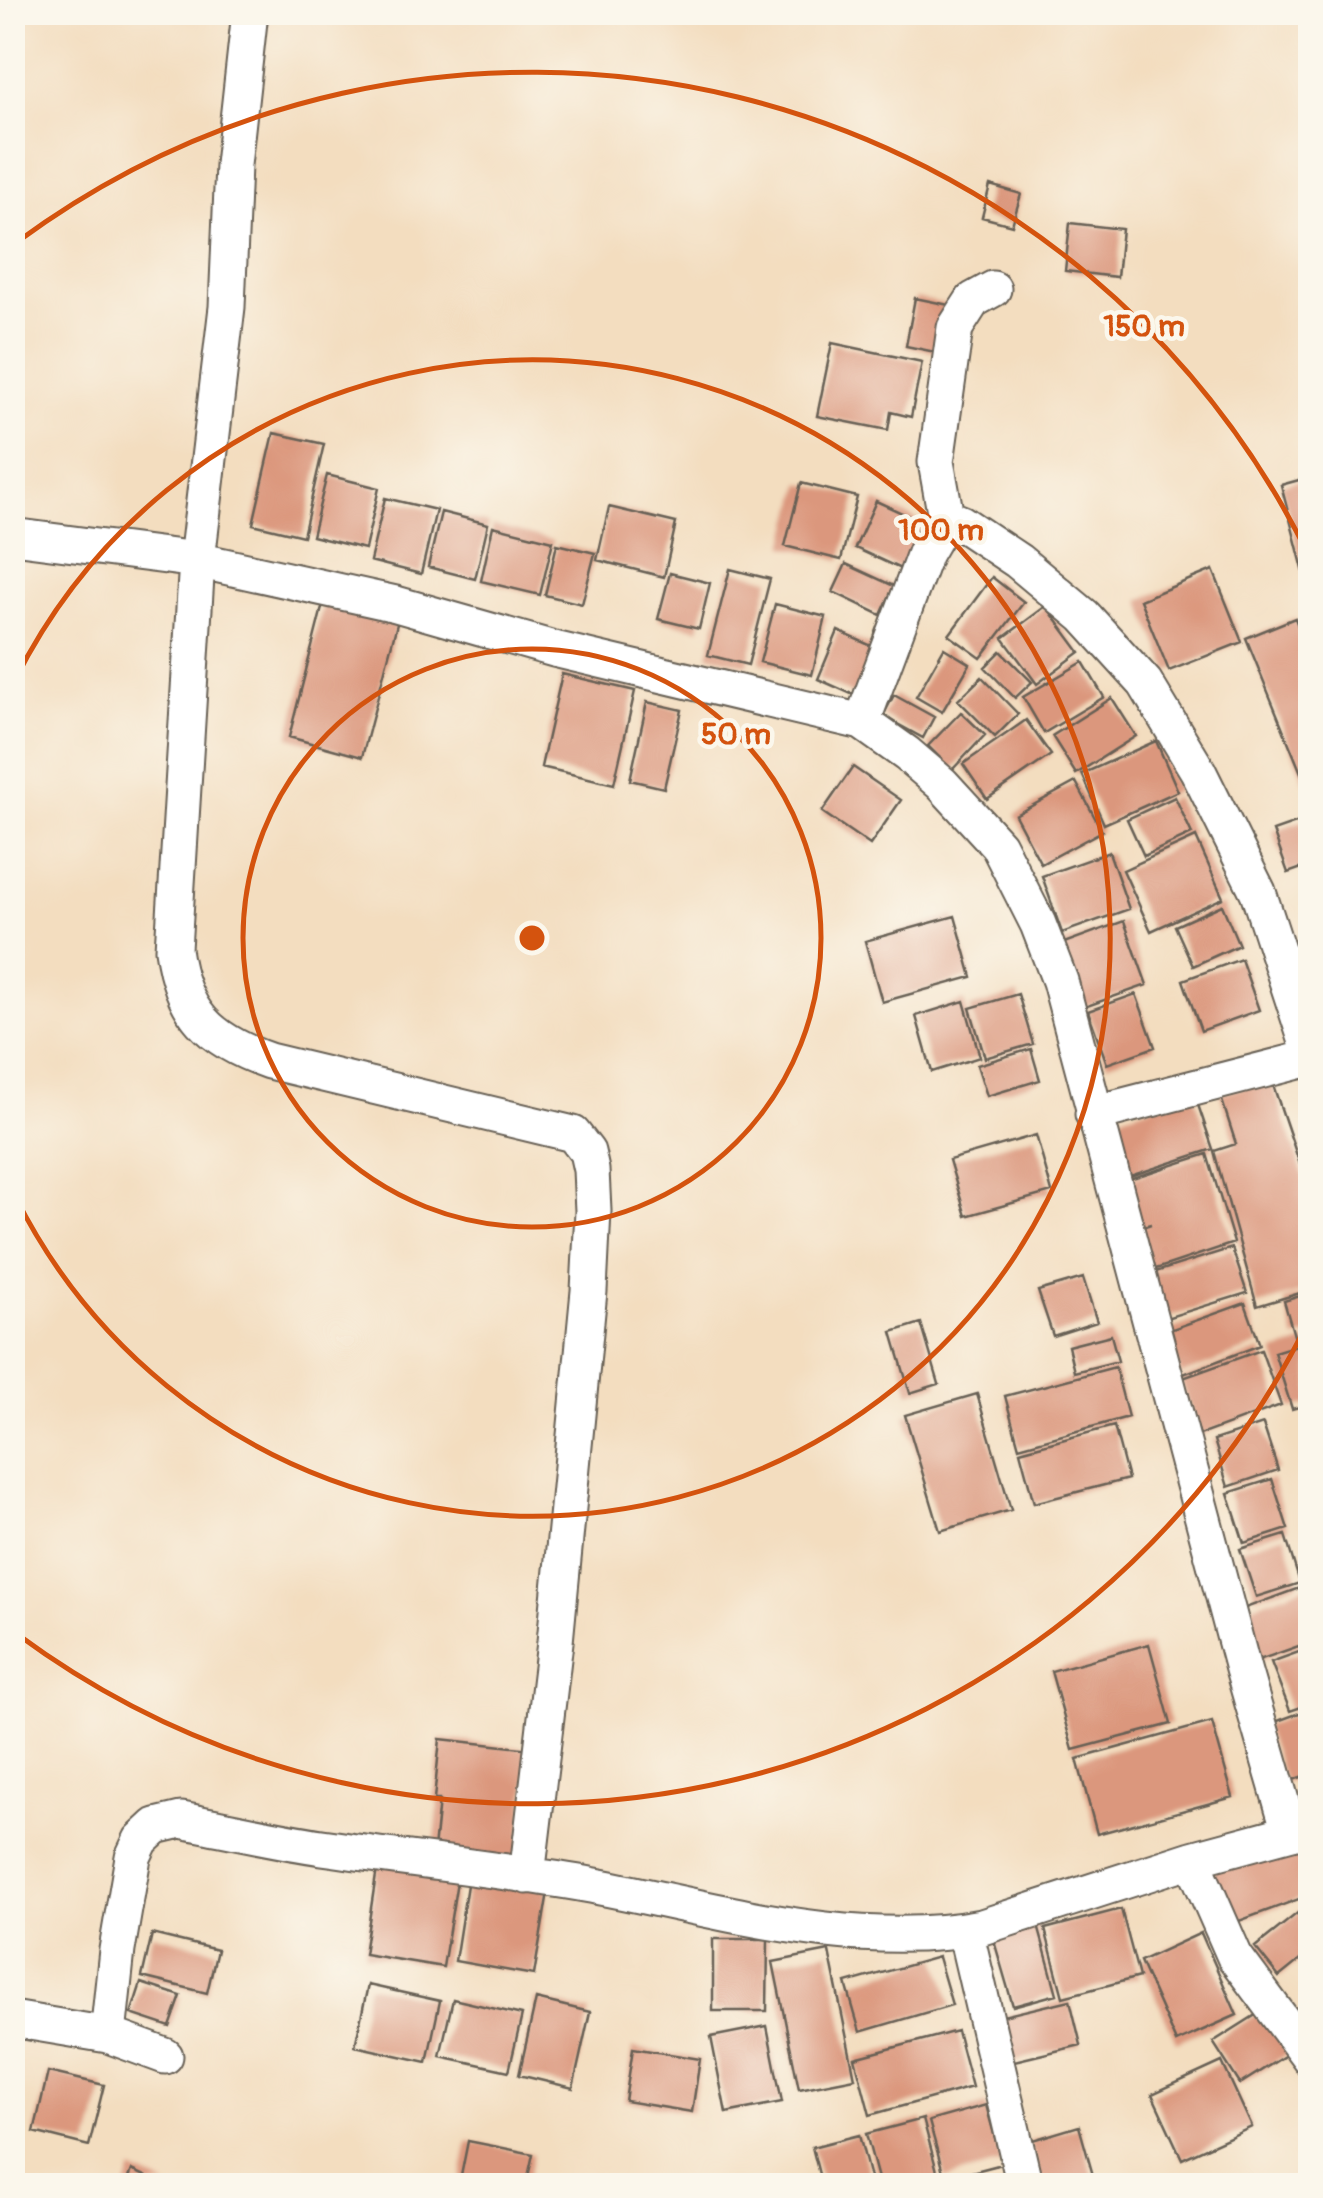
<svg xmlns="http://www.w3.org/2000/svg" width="1323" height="2198" font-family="Pangolin,sans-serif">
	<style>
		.building { fill: #db977d }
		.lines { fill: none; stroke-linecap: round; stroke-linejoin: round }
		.street-casing { stroke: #676055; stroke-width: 39 }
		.street { stroke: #fff; stroke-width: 35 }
		.ring { fill: none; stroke: #d4530e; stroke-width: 5 }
		.centre { fill: #d4530e; stroke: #fbf7ec; stroke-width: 5 }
		.ring-label { font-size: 30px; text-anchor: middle; font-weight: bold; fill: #d4530e; stroke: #fbf7ec; stroke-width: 9; stroke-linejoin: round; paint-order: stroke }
	</style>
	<rect width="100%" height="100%" fill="#fbf7ec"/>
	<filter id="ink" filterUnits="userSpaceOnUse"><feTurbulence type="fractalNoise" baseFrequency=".01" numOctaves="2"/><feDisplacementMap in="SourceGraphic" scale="20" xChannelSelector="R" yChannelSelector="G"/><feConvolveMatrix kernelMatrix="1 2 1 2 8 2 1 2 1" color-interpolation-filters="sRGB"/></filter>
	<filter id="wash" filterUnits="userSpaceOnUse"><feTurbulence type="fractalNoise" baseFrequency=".0048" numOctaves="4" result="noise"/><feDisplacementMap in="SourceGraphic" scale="40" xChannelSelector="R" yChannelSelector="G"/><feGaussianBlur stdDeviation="2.25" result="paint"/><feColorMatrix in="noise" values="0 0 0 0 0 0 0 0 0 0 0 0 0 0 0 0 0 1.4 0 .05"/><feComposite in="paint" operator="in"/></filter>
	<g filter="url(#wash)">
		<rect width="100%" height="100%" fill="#f3ddbf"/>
		<g id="blocks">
			<path class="building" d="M 990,185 L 1021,194 L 1012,225 L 982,217 Z
				M 1070,223 L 1122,229 L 1117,277 L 1065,271 Z
				M 915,298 L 949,305 L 940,353 L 906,346 Z
				M 832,343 L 922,362 L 911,417 L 891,412 L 888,430 L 817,416 Z
				M 274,433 L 324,444 L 303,536 L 253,524 Z
				M 327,475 L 379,488 L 365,549 L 312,536 Z
				M 1310,477 L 1310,592 L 1309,592 L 1281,485 Z
				M 801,483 L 857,497 L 841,560 L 785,546 Z
				M 385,498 L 436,510 L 421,574 L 370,561 Z
				M 876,501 L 926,524 L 905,571 L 855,548 Z
				M 609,507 L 676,523 L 664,577 L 597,560 Z
				M 441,512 L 488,524 L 475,579 L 428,567 Z
				M 493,526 L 553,541 L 540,595 L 481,581 Z
				M 557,544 L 595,553 L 582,604 L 545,595 Z
				M 846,564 L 894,586 L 881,615 L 833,592 Z
				M 730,569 L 770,579 L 748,665 L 708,655 Z
				M 1213,570 L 1242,642 L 1169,671 L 1140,600 Z
				M 670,573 L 710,583 L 699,629 L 658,619 Z
				M 992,577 L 1024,602 L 981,658 L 949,635 Z
				M 324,600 L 398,620 L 362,757 L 289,737 Z
				M 775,604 L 826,617 L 812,675 L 760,662 Z
				M 1046,606 L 1080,652 L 1037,684 L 1003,638 Z
				M 1295,618 L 1310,657 L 1310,795 L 1246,638 Z
				M 838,631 L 885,652 L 865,700 L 818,679 Z
				M 944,648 L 970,664 L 942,712 L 916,697 Z
				M 1001,651 L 1032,682 L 1015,698 L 985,667 Z
				M 1083,662 L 1104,697 L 1044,733 L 1023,697 Z
				M 562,674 L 635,691 L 614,784 L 541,767 Z
				M 982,677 L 1018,714 L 995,737 L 958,700 Z
				M 894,695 L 934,717 L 923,738 L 883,716 Z
				M 1112,698 L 1136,736 L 1076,774 L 1052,736 Z
				M 647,702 L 682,710 L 664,788 L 630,780 Z
				M 961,712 L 985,735 L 952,770 L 928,746 Z
				M 1026,720 L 1051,755 L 987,799 L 963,764 Z
				M 1156,741 L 1178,791 L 1104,824 L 1082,774 Z
				M 853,767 L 901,800 L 870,845 L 822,812 Z
				M 1076,782 L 1102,831 L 1041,864 L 1015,815 Z
				M 1175,797 L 1192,834 L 1144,856 L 1127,819 Z
				M 1310,818 L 1310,865 L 1288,873 L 1273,831 Z
				M 1196,837 L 1223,898 L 1151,931 L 1123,870 Z
				M 1109,852 L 1129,909 L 1062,933 L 1042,876 Z
				M 1222,905 L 1239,945 L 1193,966 L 1175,926 Z
				M 955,916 L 972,977 L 882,1002 L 865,941 Z
				M 1124,921 L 1147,985 L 1076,1010 L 1053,947 Z
				M 1241,959 L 1259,1010 L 1201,1031 L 1183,980 Z
				M 1018,994 L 1033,1044 L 985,1058 L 970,1008 Z
				M 1136,994 L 1155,1047 L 1107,1064 L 1088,1011 Z
				M 964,1001 L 980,1057 L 932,1072 L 916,1016 Z
				M 1031,1049 L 1040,1080 L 987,1096 L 977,1065 Z
				M 1271,1079 L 1307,1185 L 1304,1186 L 1310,1207 L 1310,1290 L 1257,1306 L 1214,1151 L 1236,1144 L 1220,1094 Z
				M 1194,1093 L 1213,1149 L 1124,1178 L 1105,1121 Z
				M 1036,1135 L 1052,1192 L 966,1216 L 949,1160 Z
				M 1207,1154 L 1234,1243 L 1150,1271 L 1136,1229 L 1151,1224 L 1138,1227 L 1123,1181 Z
				M 1232,1248 L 1247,1293 L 1163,1319 L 1149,1274 Z
				M 1083,1278 L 1097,1322 L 1053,1336 L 1038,1291 Z
				M 1310,1293 L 1310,1335 L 1295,1339 L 1284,1301 Z
				M 1245,1303 L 1260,1345 L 1181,1375 L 1164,1332 Z
				M 921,1323 L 939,1384 L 910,1393 L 892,1332 Z
				M 1111,1335 L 1118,1361 L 1074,1372 L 1068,1346 Z
				M 1310,1341 L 1310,1404 L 1292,1409 L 1274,1352 Z
				M 1261,1350 L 1281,1405 L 1200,1435 L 1180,1379 Z
				M 1115,1367 L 1128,1417 L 1019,1447 L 1005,1396 Z
				M 977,1394 L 1011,1510 L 940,1531 L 905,1415 Z
				M 1263,1424 L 1278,1470 L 1228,1487 L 1214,1440 Z
				M 1114,1426 L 1128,1479 L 1034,1503 L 1020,1451 Z
				M 1272,1479 L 1288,1529 L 1244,1543 L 1228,1493 Z
				M 1285,1535 L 1300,1583 L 1256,1597 L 1240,1549 Z
				M 1310,1584 L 1310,1642 L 1259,1660 L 1240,1610 Z
				M 1149,1644 L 1171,1724 L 1073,1750 L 1051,1671 Z
				M 1310,1648 L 1310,1704 L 1290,1711 L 1271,1662 Z
				M 1310,1709 L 1310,1774 L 1285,1783 L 1264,1726 Z
				M 1212,1722 L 1233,1797 L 1097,1834 L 1077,1759 Z
				M 440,1739 L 531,1749 L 517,1868 L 433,1859 L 439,1800 L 434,1800 Z
				M 1297,1837 L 1310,1873 L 1310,1895 L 1231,1924 L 1211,1869 Z
				M 378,1862 L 458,1875 L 443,1967 L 364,1954 Z
				M 469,1872 L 549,1886 L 534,1975 L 455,1961 Z
				M 1310,1903 L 1310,1952 L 1279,1977 L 1255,1947 Z
				M 1121,1909 L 1139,1977 L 1063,1997 L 1045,1929 Z
				M 1037,1922 L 1057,1994 L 1013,2006 L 992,1934 Z
				M 1201,1933 L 1237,2015 L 1176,2042 L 1140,1961 Z
				M 152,1934 L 217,1950 L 207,1993 L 142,1977 Z
				M 713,1939 L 768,1939 L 767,2011 L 713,2011 Z
				M 829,1951 L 855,2078 L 799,2089 L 773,1962 Z
				M 938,1957 L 952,2005 L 860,2032 L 846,1983 Z
				M 141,1983 L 181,1996 L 170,2027 L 131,2014 Z
				M 368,1985 L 440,2001 L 427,2062 L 355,2046 Z
				M 453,1999 L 522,2015 L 509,2071 L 440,2056 Z
				M 536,1999 L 590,2012 L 573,2088 L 519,2075 Z
				M 1070,2000 L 1081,2045 L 1010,2062 L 999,2017 Z
				M 1262,2011 L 1289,2053 L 1240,2084 L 1213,2042 Z
				M 767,2026 L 782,2102 L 726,2113 L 711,2037 Z
				M 957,2031 L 972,2087 L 870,2115 L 855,2058 Z
				M 633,2048 L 700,2059 L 692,2112 L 625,2101 Z
				M 1222,2062 L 1252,2127 L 1182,2159 L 1152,2094 Z
				M 48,2072 L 104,2085 L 89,2146 L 34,2132 Z
				M 986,2105 L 1002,2164 L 945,2179 L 929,2121 Z
				M 923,2119 L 941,2186 L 880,2186 L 866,2134 Z
				M 1079,2126 L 1096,2186 L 1042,2186 L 1029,2141 Z
				M 859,2135 L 872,2186 L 822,2186 L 812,2147 Z
				M 468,2141 L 533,2154 L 526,2186 L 459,2186 Z
				M 132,2170 L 167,2186 L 126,2186 Z"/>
		</g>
	</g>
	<g filter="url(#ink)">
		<use href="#blocks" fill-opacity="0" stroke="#676055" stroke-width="2.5"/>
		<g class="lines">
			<g class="street-casing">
				<path id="street" d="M 250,12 L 233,165 L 227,307 L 197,560 L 173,949 C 182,1013 209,1040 269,1061 L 573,1134 L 587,1152 L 591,1170 L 593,1211 L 589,1291 L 555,1642 L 527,1876
					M 946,517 L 936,462 L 955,328 L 973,300 L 993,289
					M 12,536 L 197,560 L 396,604 L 554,649 L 862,722 L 907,754 L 942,784 L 998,845 L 1038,924 L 1060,981 L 1243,1669 L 1290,1832
					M 862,722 L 925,553 L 946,517 L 961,523 L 1018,561 L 1084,616 L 1145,683 L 1198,771 L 1258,892 L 1310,1051
					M 1093,1114 L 1310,1058
					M 1192,1859 L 1235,1957 L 1310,2058
					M 965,1930 L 1025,2186
					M 12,2019 L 108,2035 L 165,2056
					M 108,2035 L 117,1950 L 133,1857 L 141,1840 L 156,1826 L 181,1820 C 228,1829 275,1840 322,1847 C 410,1860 498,1869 585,1884 C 714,1908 851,1952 982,1927 L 1192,1859 L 1310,1827"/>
			</g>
			<use href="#street" class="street"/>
		</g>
	</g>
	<g class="ring">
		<circle cx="532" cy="938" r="289"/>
		<path d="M15 680A578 578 0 1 1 15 1196"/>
		<path d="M1310 1318A866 866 0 0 1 17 1634M17 242A866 866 0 0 1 1310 558"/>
	</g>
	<circle cx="532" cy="938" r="15" class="centre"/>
	<g class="ring-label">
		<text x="1144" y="336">150 m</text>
		<text x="941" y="540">100 m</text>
		<text x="736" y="744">50 m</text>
	</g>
	<rect width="1323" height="2198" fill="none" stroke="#fbf7ec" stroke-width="50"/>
</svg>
